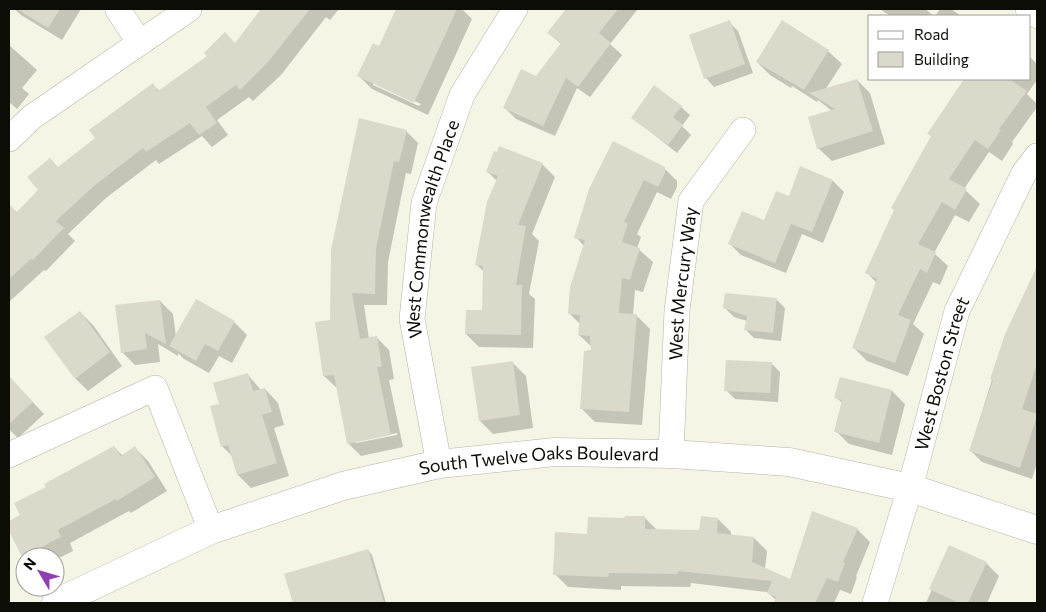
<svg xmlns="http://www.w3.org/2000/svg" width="1046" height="612" font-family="Commissioner,sans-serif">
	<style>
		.shadow { fill: #0003; fill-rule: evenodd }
		.building { fill: #dad9ca }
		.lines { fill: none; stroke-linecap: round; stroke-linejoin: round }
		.street-casing { stroke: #b5b4a6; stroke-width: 26 }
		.secondary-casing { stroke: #b5b4a6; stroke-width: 29 }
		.street { stroke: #fff; stroke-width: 25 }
		.secondary { stroke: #fff; stroke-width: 28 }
		.labels { text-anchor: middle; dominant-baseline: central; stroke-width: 4; stroke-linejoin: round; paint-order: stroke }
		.street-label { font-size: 18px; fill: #0d0d08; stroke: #fff }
	</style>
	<rect width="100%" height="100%" fill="#f5f5e5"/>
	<path class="shadow" d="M 14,9 L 81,9 L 62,40 L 21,15 Z
		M 263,9 L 339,9 L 330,20 L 326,17 L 281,75 L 253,101 L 249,97 L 217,120 L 228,135 L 212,147 L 202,136 L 159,164 L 156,160 L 106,198 L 68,234 L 75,241 L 46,271 L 44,270 L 9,302 L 9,206 L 17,214 L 58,168 L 97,138 L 153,85 L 160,91 L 235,44 Z
		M 398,9 L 462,9 L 472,19 L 428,115 L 372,89 L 359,76 L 380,48 ZM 373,82 L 421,104 L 419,106 L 373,85 Z
		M 575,9 L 638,9 L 610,44 L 622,55 L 590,97 L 577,88 L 555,136 L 516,119 L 505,108 L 537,78 L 562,45 L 549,33 Z
		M 880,9 L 925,9 L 934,16 L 890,16 Z
		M 940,9 L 951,9 L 961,16 L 935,16 Z
		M 729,22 L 738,31 L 753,73 L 714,87 L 706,78 Z
		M 783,22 L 828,51 L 842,64 L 825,90 L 857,80 L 870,93 L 885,144 L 832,161 L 818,148 L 832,111 L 818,100 L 817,102 L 792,86 L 791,88 L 770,75 L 757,62 Z
		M 9,45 L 37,70 L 22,88 L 29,94 L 17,109 L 9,102 Z
		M 1030,57 L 1037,64 L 1037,80 L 1027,94 L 1037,104 L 1037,107 L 1012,142 L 1013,144 L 1002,161 L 989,152 L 964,189 L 980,204 L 969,222 L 955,215 L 934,253 L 948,266 L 940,285 L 933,282 L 913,324 L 924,334 L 908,376 L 867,361 L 854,348 L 877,283 L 867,273 L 932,137 L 928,133 L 968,79 L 1030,79 Z
		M 681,107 L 690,115 L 682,126 L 691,135 L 677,153 L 632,117 Z
		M 406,131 L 418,143 L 411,174 L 406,173 L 388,262 L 387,305 L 364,305 L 369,339 L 377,338 L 389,350 L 394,379 L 389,380 L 403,447 L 361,456 L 348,443 L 337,388 L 324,376 L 331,321 L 332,250 ZM 397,433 L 397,435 L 356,443 L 356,441 Z
		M 542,164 L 555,177 L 532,234 L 539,241 L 529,294 L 535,299 L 533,348 L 479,347 L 466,334 L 484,311 L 484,272 L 477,265 L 497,181 L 487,171 Z
		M 664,168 L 677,181 L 677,187 L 671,199 L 657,192 L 637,234 L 641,237 L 637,248 L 653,262 L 643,292 L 635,290 L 633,315 L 637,316 L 650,329 L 642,425 L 595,422 L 582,409 L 593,348 L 579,335 L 580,324 L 570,314 L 584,246 L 576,237 L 590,189 Z
		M 801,168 L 833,181 L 844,192 L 823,243 L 802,234 L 786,273 L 741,255 L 730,244 L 765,222 L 789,197 Z
		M 1037,269 L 1037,463 L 1032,479 L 982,462 L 970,450 L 1006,335 Z
		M 776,299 L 785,308 L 781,341 L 754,338 L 746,330 L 747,321 L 734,317 L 725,308 Z
		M 160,301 L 173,314 L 176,337 L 234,322 L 247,335 L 232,363 L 219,356 L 209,373 L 184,359 L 178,353 L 178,356 L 158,344 L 160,362 L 135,365 L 122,352 Z
		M 80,312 L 93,325 L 122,366 L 88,391 L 75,378 Z
		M 513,363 L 526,376 L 533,428 L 493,434 L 480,421 Z
		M 771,363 L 780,372 L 778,402 L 735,399 L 726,390 Z
		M 248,375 L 261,390 L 265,389 L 278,403 L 284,425 L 274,428 L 289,476 L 251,488 L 238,475 L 233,457 L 222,446 L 221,405 Z
		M 9,377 L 44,414 L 18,438 L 9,429 Z
		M 892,391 L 905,404 L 892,455 L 849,444 L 836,431 L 843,404 L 836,397 Z
		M 114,447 L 123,456 L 135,448 L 148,461 L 167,491 L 131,513 L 129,511 L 70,543 L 73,551 L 55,560 L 55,557 L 25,557 L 25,559 L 9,529 L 9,522 L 22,516 L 47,487 Z
		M 644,517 L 658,531 L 700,532 L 718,519 L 731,532 L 731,536 L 754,538 L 767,551 L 765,569 L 791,580 L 857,529 L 870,542 L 856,576 L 857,577 L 851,594 L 840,590 L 834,603 L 775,603 L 776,600 L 767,592 L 691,583 L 690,587 L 621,586 L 621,590 L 568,587 L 555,574 L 588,535 L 626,520 Z
		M 950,547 L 986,563 L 999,576 L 987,603 L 926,603 Z
		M 368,550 L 372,555 L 386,603 L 294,603 L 285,574 Z"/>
	<path class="building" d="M 17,9 L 60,9 L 48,28 Z
		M 261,9 L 310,9 L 268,62 L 240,90 L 236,85 L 206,107 L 217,123 L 199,135 L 190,123 L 146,152 L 143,148 L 94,186 L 56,221 L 64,228 L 33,260 L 31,259 L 9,279 L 9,204 L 17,212 L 38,190 L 27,177 L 50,158 L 58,167 L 95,138 L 89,130 L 153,83 L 158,91 L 207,56 L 204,53 L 225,32 L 235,43 Z
		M 396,9 L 457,9 L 414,103 L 357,76 L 373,43 L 379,46 Z
		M 566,9 L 618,9 L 599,33 L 611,43 L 578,87 L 566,78 L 543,126 L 503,108 L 521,69 L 536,76 L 561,43 L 547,33 Z
		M 730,20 L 745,64 L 704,79 L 689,35 Z
		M 782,20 L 829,50 L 804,90 L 756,62 Z
		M 857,79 L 873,131 L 817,149 L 808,117 L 835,109 L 809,93 Z
		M 964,79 L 1009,79 L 1027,91 L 999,129 L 1001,130 L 988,149 L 975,140 L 949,179 L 967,189 L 955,210 L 942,202 L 918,244 L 936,252 L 927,273 L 920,269 L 898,315 L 911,320 L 895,363 L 852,348 L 877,279 L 865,273 L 894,210 L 891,208 L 931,136 L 927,134 Z
		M 654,85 L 682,106 L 673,117 L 683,125 L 668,145 L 631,118 Z
		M 359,118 L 407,130 L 399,162 L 394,161 L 376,249 L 375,294 L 352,293 L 360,339 L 377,336 L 382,367 L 377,367 L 391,435 L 347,444 L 334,375 L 323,376 L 315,322 L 330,320 L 331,250 Z
		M 613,141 L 665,167 L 665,173 L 658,187 L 644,180 L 624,222 L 628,223 L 622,242 L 640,248 L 630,280 L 622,278 L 619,313 L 637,314 L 629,412 L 580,409 L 584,351 L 591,350 L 590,336 L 578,335 L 580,315 L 568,314 L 570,287 L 585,240 L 574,238 L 589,189 Z
		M 499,146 L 543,163 L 518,225 L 526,226 L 516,285 L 522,285 L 521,335 L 465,334 L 466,310 L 482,310 L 483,266 L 475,265 L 487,202 L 498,176 L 486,172 L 494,151 L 497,152 Z
		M 800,166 L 833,180 L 812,232 L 791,224 L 775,263 L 728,244 L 742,211 L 764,220 L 776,191 L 789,196 Z
		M 1037,266 L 1037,364 L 1022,409 L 1037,414 L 1037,416 L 1020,468 L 969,451 L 993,380 L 990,379 L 1005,334 Z
		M 725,293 L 777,298 L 773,333 L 744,330 L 747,316 L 723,308 Z
		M 196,299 L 235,321 L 218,351 L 205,344 L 196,361 L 169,346 Z
		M 160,300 L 166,344 L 145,333 L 147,349 L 121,353 L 115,305 Z
		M 80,311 L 110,352 L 75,379 L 44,337 Z
		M 726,360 L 772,362 L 770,393 L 724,391 Z
		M 513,361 L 520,415 L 479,421 L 471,367 Z
		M 248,373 L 253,391 L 265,388 L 272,412 L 262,415 L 277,463 L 237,475 L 228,445 L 221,447 L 210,406 L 219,404 L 213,383 Z
		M 9,376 L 33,402 L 9,424 Z
		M 840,377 L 892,390 L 879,443 L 834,432 L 842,400 L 834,398 Z
		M 114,446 L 121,456 L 135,446 L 155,477 L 117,501 L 116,499 L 58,530 L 61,537 L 22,557 L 9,531 L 9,521 L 20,515 L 14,503 L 46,487 L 44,484 Z
		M 812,511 L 858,528 L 843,562 L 845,563 L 838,582 L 827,578 L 815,603 L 774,603 L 776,597 L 767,593 L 772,581 L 678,571 L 678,574 L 609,573 L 608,577 L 553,575 L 555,532 L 587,534 L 588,517 L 624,518 L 625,516 L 645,516 L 645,529 L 699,530 L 701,516 L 718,518 L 717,533 L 754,537 L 752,562 L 790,579 Z
		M 949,545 L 987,562 L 968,603 L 959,603 L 929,589 Z
		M 368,549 L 384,603 L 293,603 L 284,574 Z"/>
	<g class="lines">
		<g class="street-casing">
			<g id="street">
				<path d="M 1028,9 L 1037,16"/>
				<path d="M 118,10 L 140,43"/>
				<path d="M 9,139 L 32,117 L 189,9"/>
				<path id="s1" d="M 671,454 L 677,310 L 691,201 L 743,130"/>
				<path d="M 9,455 L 155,388 L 211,530"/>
				<path id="s2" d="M 439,464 L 412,319 L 424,203 L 462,95 L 515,9"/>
				<path id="s3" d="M 875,603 L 910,488 L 957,311 L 1024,173 L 1037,156"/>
			</g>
		</g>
		<g class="secondary-casing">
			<g id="secondary">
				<path id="s4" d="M 56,603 L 211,530 L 343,486 L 439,464 L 555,452 L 671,454 L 789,462 L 910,488 L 1037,530"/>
			</g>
		</g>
		<use href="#street" class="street"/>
		<use href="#secondary" class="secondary"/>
	</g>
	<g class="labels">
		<g class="street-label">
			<text stroke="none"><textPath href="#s2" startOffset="240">West Commonwealth Place</textPath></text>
			<text stroke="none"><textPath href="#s1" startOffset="171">West Mercury Way</textPath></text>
			<text stroke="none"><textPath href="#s3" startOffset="239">West Boston Street</textPath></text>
			<text stroke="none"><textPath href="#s4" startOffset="509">South Twelve Oaks Boulevard</textPath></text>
		</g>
	</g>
	<rect width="1046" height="612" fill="none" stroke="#0d0d08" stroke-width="20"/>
	<rect x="868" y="15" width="162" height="65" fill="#ffffff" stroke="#9e9e9c"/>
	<rect x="878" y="31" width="25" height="8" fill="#ffffff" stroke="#9e9e9c"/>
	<text x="914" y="40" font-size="15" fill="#0d0d08">Road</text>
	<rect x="878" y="52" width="25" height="15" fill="#dad9ca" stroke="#9e9e9c"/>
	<text x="914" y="65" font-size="15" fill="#0d0d08">Building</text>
	<g transform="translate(40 572) rotate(308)"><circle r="24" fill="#ffffff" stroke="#9e9e9c"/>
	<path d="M0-4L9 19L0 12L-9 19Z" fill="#8e3fb0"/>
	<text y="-8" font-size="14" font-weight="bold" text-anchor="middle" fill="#0d0d08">N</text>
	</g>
</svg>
